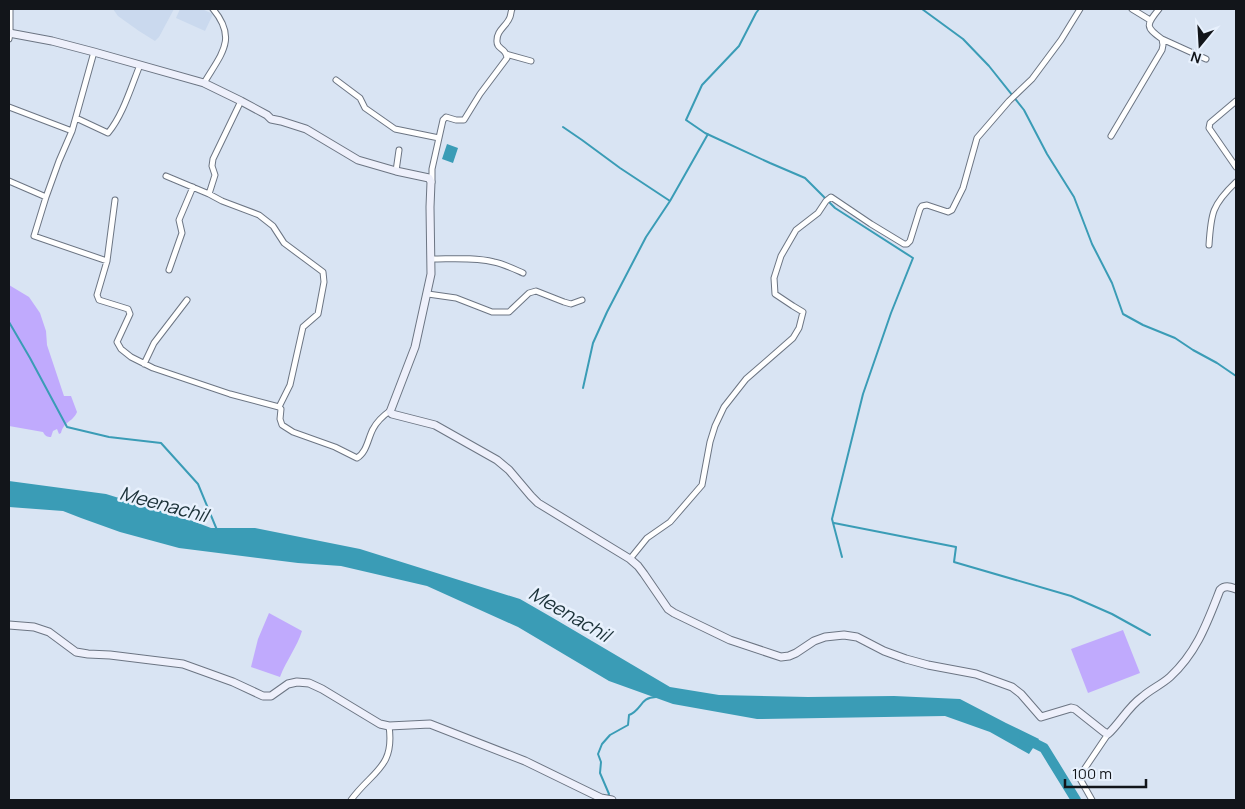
<svg xmlns="http://www.w3.org/2000/svg" width="1245" height="809" font-family="Manrope,sans-serif">
	<style>
		.built { fill: #cad9ee }
		.green { fill: #c0aafd }
		.water { fill: #3a9cb6 }
		.lines { fill: none; stroke-linecap: round; stroke-linejoin: round }
		.stream { stroke: #3a9cb6; stroke-width: 2 }
		.river { stroke: #3a9cb6; stroke-width: 10 }
		.minor-casing { stroke: #6c7583; stroke-width: 7 }
		.secondary-casing { stroke: #6c7583; stroke-width: 9 }
		.minor { stroke: #fff; stroke-width: 5 }
		.secondary { stroke: #eef0fb; stroke-width: 7 }
		.labels { text-anchor: middle; dominant-baseline: central; stroke-width: 5; stroke-linejoin: round; paint-order: stroke }
		.water-label { font-size: 19px; font-style: italic; fill: #1b3138; stroke: #e8f1fd }
	</style>
	<rect width="100%" height="100%" fill="#d9e4f3"/>
	<path class="built" d="M 113,9 L 174,9 L 159,37 L 155,41 L 139,31 L 118,16 Z
		M 180,9 L 202,9 L 213,14 L 205,31 L 176,18 Z"/>
	<path class="green" d="M 9,285 L 29,297 L 40,313 L 46,331 L 47,345 L 64,396 L 71,396 L 77,412 C 73,422 64,421 61,433 L 59,434 L 57,429 L 53,431 L 51,437 C 47,437 45,436 43,432 L 9,426 Z
		M 269,613 L 302,631 C 297,647 286,661 280,677 L 251,667 L 258,639 Z
		M 1123,630 L 1140,673 L 1088,693 L 1071,649 Z"/>
	<path class="water" d="M 447,144 L 458,148 L 453,163 L 442,159 Z
		M 9,481 L 106,494 L 190,520 L 211,528 L 255,528 L 360,549 L 520,599 L 553,618 L 670,687 L 719,695 L 808,697 L 894,696 L 960,699 L 1006,723 L 1039,739 L 1029,754 L 990,732 L 945,716 L 757,719 L 673,704 L 609,681 L 518,627 L 427,586 L 341,566 L 298,563 L 179,548 L 120,532 L 81,518 L 63,511 L 9,507 Z"/>
	<g class="lines">
		<path class="stream" d="M 759,9 L 756,13 L 739,46 L 702,85 L 686,120 L 705,133 L 770,163 L 805,178 L 835,208 L 913,258 L 891,313 L 863,394 L 832,519 L 842,557
			M 922,9 L 963,39 L 989,66 L 1024,110 L 1047,154 L 1074,197 L 1092,244 L 1112,283 L 1123,314 L 1143,325 L 1175,338 L 1193,350 L 1217,363 L 1236,376
			M 563,127 L 582,140 L 620,168 L 670,201
			M 9,322 L 30,358 L 67,427 L 109,437 L 161,443 L 198,484 L 217,530
			M 583,388 L 593,343 L 607,312 L 646,237 L 670,201 L 708,134
			M 834,523 L 956,547 L 954,562 L 1071,596 L 1112,614 L 1150,635
			M 608,796 L 609,794 L 600,773 L 601,762 L 598,754 L 602,744 L 610,735 L 628,725 L 629,715 C 642,710 640,697 656,697"/>
		<path class="river" d="M 1024,738 L 1044,748 L 1076,800"/>
		<g class="minor-casing">
			<path id="minor" d="M 1132,9 L 1150,20
				M 9,39 L 10,33 L 10,9
				M 1162,39 L 1206,59
				M 94,52 L 72,131 L 59,161 L 46,197 L 34,236 L 107,261
				M 506,54 L 531,61
				M 336,80 L 360,98 L 365,108 L 395,129 L 439,138
				M 204,83 C 221,54 238,39 213,9
				M 241,101 L 213,159 L 212,166 L 215,175 L 209,194 L 222,201 L 259,215 L 273,226 L 284,243 L 323,272 L 324,282 L 318,314 L 303,327 L 290,385 L 279,407
				M 1236,101 L 1210,123 L 1209,128 L 1236,167
				M 9,107 L 72,131
				M 76,118 L 108,133 C 123,115 131,87 140,65
				M 1111,136 L 1162,50 L 1163,45 L 1162,39 C 1145,27 1146,25 1159,9
				M 396,171 L 399,150
				M 166,176 L 209,194
				M 9,181 L 46,197
				M 432,182 L 432,169 L 443,120 L 446,117 L 456,120 L 464,120 L 480,94 L 507,58 C 506,47 497,50 497,42 C 496,30 507,26 510,17 C 511,14 511,11 512,9
				M 115,200 L 107,261 L 97,295 L 99,300 L 128,309 L 130,314 L 117,342 L 121,349 L 131,357 L 153,368 L 230,394 L 279,407 L 281,409 L 280,419 L 282,425 L 293,432 L 335,447 L 357,458 C 367,452 368,438 373,429 C 377,421 384,415 391,410
				M 1209,245 C 1211,213 1212,205 1236,182
				M 432,259 C 452,259 474,257 494,262 C 504,264 514,269 523,273
				M 169,270 L 182,233 L 179,220 L 193,187
				M 428,294 L 456,298 L 492,312 L 509,312 L 529,293 L 536,291 L 564,302 L 571,304 L 582,300
				M 144,364 L 154,343 L 187,300
				M 630,559 L 647,538 L 670,522 L 702,485 L 710,442 L 715,426 L 724,407 L 746,379 L 793,338 L 799,328 L 803,312 L 793,306 L 775,294 L 774,278 L 781,256 L 796,230 L 818,213 L 826,201 L 831,197 L 871,224 L 904,244 L 907,244 L 910,241 L 920,209 L 922,206 L 927,205 L 948,212 L 952,210 L 963,188 L 977,138 L 1009,101 L 1032,79 L 1061,40 L 1080,9
				M 351,800 C 372,771 395,768 389,726
				M 1092,800 L 1079,777 L 1108,734"/>
		</g>
		<g class="secondary-casing">
			<path id="secondary" d="M 9,33 L 52,41 L 94,52 L 204,83 L 241,101 L 267,115 L 271,119 L 281,121 L 306,129 L 358,160 L 396,171 L 429,178 L 431,182 L 430,207 L 431,274 L 415,347 L 390,412 L 392,414 L 435,425 L 497,460 L 509,470 L 531,496 L 538,503 L 630,559 L 638,566 L 644,574 L 668,609 L 674,613 L 730,640 L 781,657 L 789,656 L 796,653 L 814,641 L 825,637 L 844,635 L 857,637 L 884,651 L 906,659 L 928,665 L 976,674 L 1012,687 L 1021,694 L 1041,717 L 1071,708 L 1075,709 L 1104,732 L 1108,734 C 1120,723 1128,707 1142,697 C 1151,689 1161,685 1170,677 C 1197,652 1207,623 1220,590 C 1225,585 1230,587 1236,589
				M 9,625 L 34,627 L 49,632 L 76,652 L 88,654 L 110,655 L 183,664 L 233,682 L 263,696 L 271,696 L 288,684 L 297,682 L 309,683 L 322,689 L 380,724 L 389,726 L 430,724 L 525,761 L 601,798 L 612,800"/>
		</g>
		<use href="#minor" class="minor"/>
		<use href="#secondary" class="secondary"/>
	</g>
	<g class="labels">
		<g class="water-label">
			<text transform="translate(164 504) rotate(15)">Meenachil</text>
			<text transform="translate(570 614) rotate(30)">Meenachil</text>
		</g>
	</g>
	<rect width="1245" height="809" fill="none" stroke="#12151a" stroke-width="20"/>
	<g transform="translate(1200 45) rotate(198)" stroke="#e8f1fd" stroke-width="4" paint-order="stroke">
	<path d="M0-4L9 19L0 12L-9 19Z" fill="#12151a"/>
	<text y="-8" font-size="14" font-weight="bold" text-anchor="middle" fill="#12151a">N</text>
	</g>
	<path d="M1065 779v8h81v-8" fill="none" stroke="#12151a" stroke-width="2.5"/>
	<text x="1072" y="779" font-size="15" fill="#12151a" stroke="#e8f1fd" stroke-width="4" paint-order="stroke">100 m</text>
</svg>
